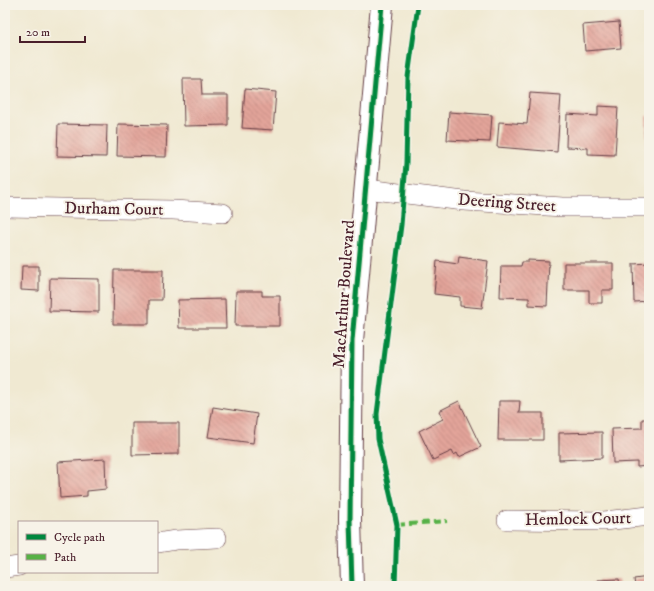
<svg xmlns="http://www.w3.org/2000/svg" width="654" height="591" font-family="'IM FELL DW Pica',serif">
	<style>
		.building { fill: url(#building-back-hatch) }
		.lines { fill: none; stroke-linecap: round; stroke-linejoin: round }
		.street-casing { stroke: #633d44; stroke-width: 20 }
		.secondary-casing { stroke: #633d44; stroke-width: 24 }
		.street { stroke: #fff; stroke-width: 19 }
		.secondary { stroke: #fff; stroke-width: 22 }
		.quiet { stroke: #57b146; stroke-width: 4; stroke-dasharray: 8 4; stroke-linecap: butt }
		.cycleway-casing { stroke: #f7f3e8; stroke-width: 8 }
		.cycleway { stroke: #00873e; stroke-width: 5 }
		.labels { text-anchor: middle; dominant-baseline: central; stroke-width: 4; stroke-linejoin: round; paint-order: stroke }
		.street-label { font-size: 17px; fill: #4a1f2b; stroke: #f7f3e8 }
	</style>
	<defs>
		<pattern id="building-back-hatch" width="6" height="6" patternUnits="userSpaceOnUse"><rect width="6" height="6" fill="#e3a49a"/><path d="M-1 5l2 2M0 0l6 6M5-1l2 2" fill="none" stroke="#ba857e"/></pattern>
	</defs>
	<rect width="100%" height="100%" fill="#f7f3e8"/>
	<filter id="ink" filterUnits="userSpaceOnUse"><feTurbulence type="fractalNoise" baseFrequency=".025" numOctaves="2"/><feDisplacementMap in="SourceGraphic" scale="8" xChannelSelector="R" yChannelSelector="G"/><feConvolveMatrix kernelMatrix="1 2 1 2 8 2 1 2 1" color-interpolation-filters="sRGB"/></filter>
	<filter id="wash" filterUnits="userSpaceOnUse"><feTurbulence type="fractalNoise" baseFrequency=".012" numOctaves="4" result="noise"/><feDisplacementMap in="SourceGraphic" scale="16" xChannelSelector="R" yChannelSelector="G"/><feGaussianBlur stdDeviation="0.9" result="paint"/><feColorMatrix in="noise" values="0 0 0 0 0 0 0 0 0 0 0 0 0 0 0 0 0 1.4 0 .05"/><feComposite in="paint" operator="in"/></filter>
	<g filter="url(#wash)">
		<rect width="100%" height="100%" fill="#f0e9d2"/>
		<g id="blocks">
			<path class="building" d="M 619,22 L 621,48 L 585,51 L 583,25 Z
				M 183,79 L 201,79 L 202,95 L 228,95 L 228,125 L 184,126 Z
				M 245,89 L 276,92 L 273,130 L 242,128 Z
				M 530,93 L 561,95 L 557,152 L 497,147 L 499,122 L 527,124 Z
				M 598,106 L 618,107 L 615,155 L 588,154 L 588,148 L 566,147 L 567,114 L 598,116 Z
				M 449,112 L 492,115 L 490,142 L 447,140 Z
				M 646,116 L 649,116 L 649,154 L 647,154 Z
				M 58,124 L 107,125 L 106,157 L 57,156 Z
				M 118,124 L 167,125 L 166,157 L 117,156 Z
				M 459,257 L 488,261 L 482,308 L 460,306 L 460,297 L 434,294 L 437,261 L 458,264 Z
				M 528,260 L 549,261 L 547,306 L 529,305 L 529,298 L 500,297 L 501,266 L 521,266 L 522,262 L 528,262 Z
				M 564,263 L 613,263 L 613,290 L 602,290 L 602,303 L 589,303 L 589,290 L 564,290 Z
				M 649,263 L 649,301 L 634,302 L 633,264 Z
				M 22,266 L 39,266 L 39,291 L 21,290 Z
				M 114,270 L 163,270 L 162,300 L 149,300 L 149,324 L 113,324 Z
				M 50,278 L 99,279 L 99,312 L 49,311 Z
				M 236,291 L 262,291 L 262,296 L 280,296 L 280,326 L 235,326 Z
				M 225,299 L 226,328 L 179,328 L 178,300 Z
				M 459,401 L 481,447 L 459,457 L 457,453 L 454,455 L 452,451 L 433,460 L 419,431 L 443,419 L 439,411 Z
				M 499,401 L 520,401 L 519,413 L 543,413 L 543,440 L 498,440 Z
				M 213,407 L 257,414 L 253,443 L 208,437 Z
				M 642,419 L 649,419 L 649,466 L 637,467 L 637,462 L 613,463 L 612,429 L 642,428 Z
				M 132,423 L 179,423 L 179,454 L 132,455 Z
				M 602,432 L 602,458 L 559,460 L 559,433 Z
				M 105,459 L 106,489 L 87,491 L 87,496 L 60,498 L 58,462 Z
				M 649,577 L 649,586 L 635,586 L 634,579 Z
				M 619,579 L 620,586 L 592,586 L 592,583 L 598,582 L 598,580 Z"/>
		</g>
	</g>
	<g filter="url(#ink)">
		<use href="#blocks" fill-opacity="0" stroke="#633d44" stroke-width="1"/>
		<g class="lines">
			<g class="street-casing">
				<path id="street" d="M 366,189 L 464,201 L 563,207 L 649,207
					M 5,207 L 173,210 L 223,213
					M 507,520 L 604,521 L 649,516
					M 157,543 L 176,540 L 217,538
					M 5,568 L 19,566"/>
			</g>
			<g class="secondary-casing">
				<path id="secondary" d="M 352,586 L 350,520 L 352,341 L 382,5"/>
			</g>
			<use href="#street" class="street"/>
			<use href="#secondary" class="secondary"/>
			<path class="quiet" d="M 397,525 L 447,521"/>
			<g class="cycleway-casing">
				<path id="cycleway" d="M 352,586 L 350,520 L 352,341 L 382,5
					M 395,586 L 397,525 L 378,439 L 377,414 L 401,225 L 406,163 L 408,77 L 418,5"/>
			</g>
			<use href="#cycleway" class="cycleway"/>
		</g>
	</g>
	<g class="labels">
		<g class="street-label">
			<text transform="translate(507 203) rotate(4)">Deering Street</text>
			<text transform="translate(114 209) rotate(1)">Durham Court</text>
			<text transform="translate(344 294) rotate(-86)">MacArthur Boulevard</text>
			<text transform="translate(578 519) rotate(-1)">Hemlock Court</text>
		</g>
	</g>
	<rect width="654" height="591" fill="none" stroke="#f7f3e8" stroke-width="20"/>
	<rect x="18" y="521" width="140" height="52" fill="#f7f3e8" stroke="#b29e9c"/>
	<rect x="26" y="534" width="20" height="6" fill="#00873e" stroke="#b29e9c"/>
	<text x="54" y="541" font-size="12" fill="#4a1f2b">Cycle path</text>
	<rect x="26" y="554" width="20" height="6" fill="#57b146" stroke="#b29e9c"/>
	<text x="54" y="561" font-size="12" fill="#4a1f2b">Path</text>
	<path d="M20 36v6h65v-6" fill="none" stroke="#4a1f2b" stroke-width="2"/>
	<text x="26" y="36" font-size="12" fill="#4a1f2b" stroke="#f7f3e8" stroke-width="3" paint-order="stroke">20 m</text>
</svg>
